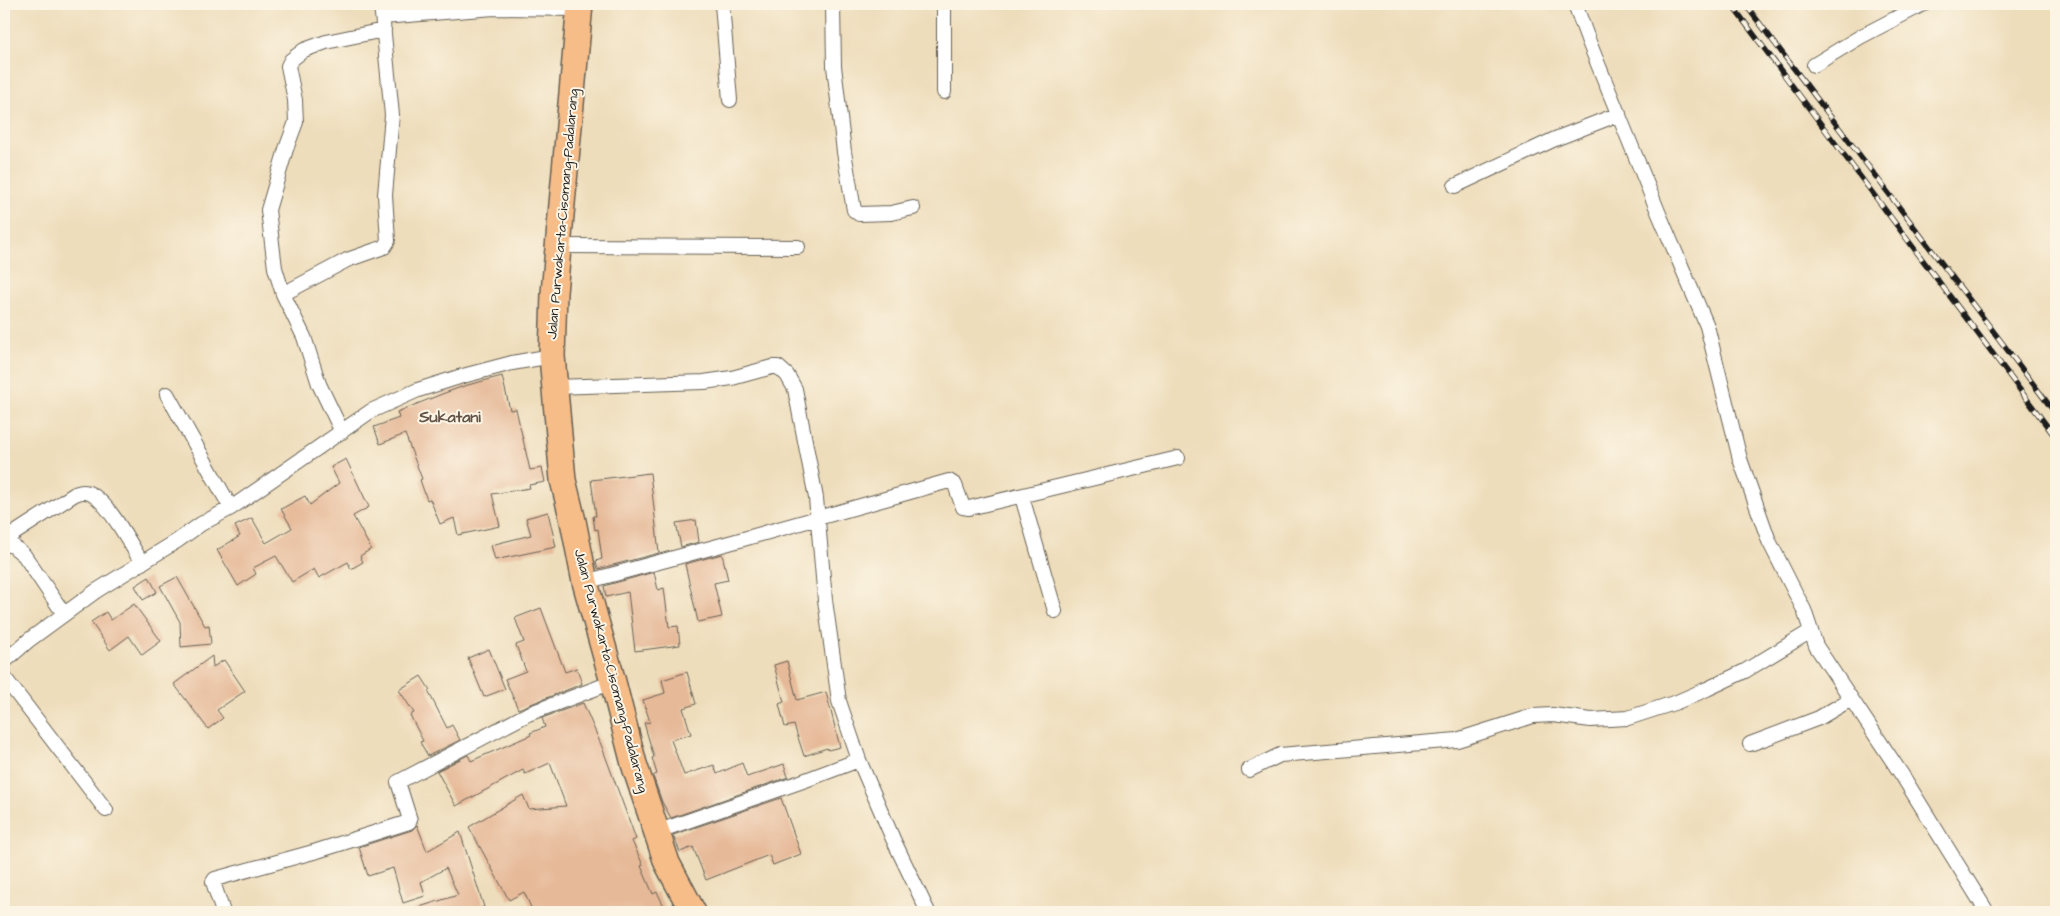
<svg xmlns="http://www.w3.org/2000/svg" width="2060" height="916" font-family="'Architects Daughter',sans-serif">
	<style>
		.building { fill: #e6b998 }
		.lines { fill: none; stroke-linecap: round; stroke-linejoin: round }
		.street-casing { stroke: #666054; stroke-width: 16 }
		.highway-casing { stroke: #666054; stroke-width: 28 }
		.street { stroke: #fff; stroke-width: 14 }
		.highway { stroke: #f7bd88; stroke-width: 25 }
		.rail-casing { stroke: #1c1c1c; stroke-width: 5.5 }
		.rail { stroke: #fcf5e5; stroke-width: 4; stroke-dasharray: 11; stroke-linecap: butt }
		.labels { text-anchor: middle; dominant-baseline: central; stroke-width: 4; stroke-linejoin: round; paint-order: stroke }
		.street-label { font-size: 14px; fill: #1c1c1c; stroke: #fcf5e5 }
		.quarter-label { font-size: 16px; font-weight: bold; fill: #635347; stroke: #fcf5e5 }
	</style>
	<rect width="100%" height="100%" fill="#fcf5e5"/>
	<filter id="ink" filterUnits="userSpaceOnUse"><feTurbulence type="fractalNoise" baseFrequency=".02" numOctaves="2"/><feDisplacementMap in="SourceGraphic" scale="10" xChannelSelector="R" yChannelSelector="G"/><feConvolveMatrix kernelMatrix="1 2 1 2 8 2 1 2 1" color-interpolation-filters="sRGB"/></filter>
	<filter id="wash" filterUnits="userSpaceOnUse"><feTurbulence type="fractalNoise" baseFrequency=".0096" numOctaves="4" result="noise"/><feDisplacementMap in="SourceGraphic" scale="20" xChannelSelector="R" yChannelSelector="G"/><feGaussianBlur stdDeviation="1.12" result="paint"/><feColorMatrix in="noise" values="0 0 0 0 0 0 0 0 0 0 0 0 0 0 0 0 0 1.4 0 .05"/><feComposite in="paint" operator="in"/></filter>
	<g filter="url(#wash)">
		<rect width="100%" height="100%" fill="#edb"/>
		<g id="blocks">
			<path class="building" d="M 502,376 L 510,410 L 516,409 L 530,470 L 542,468 L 545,482 L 529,485 L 530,488 L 492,494 L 500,526 L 458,535 L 454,518 L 440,524 L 430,499 L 427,500 L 420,480 L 422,479 L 405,434 L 380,444 L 374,427 L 399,418 L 397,412 L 442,394 L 464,386 Z
				M 346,459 L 369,507 L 353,516 L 371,549 L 360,556 L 363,562 L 351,569 L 348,562 L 319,578 L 314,569 L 292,582 L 276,556 L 253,568 L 256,574 L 238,586 L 217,550 L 240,536 L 235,526 L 252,518 L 266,543 L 292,528 L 281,509 L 305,496 L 310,505 L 339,483 L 331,467 Z
				M 650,473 L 659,553 L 598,569 L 596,561 L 602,559 L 598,529 L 595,530 L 593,516 L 596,516 L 591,480 Z
				M 548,512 L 556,547 L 495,560 L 491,545 L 531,535 L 526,518 Z
				M 696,520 L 699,542 L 681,547 L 676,523 Z
				M 722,554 L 728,580 L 714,583 L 722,617 L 698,622 L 685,564 Z
				M 654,572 L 658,590 L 664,588 L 669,627 L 678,626 L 680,645 L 635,651 L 628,592 L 606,597 L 604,586 Z
				M 149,577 L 157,592 L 143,600 L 135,586 Z
				M 177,577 L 205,626 L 209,625 L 211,644 L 181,647 L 180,622 L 160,586 Z
				M 134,604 L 161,641 L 142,655 L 129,636 L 110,650 L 91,622 L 106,612 L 111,620 Z
				M 541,608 L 565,672 L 577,668 L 582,684 L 518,709 L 505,679 L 526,671 L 516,645 L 524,642 L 515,618 Z
				M 489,649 L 505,689 L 484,697 L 468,658 Z
				M 212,656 L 213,667 L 224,660 L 245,691 L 217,710 L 223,718 L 208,729 L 174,684 Z
				M 787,661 L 797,700 L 826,692 L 840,747 L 828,750 L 827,748 L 804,756 L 794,725 L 785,727 L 779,704 L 784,702 L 774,665 Z
				M 687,672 L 696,704 L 683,708 L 691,734 L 671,740 L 684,775 L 714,765 L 717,774 L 742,763 L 747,777 L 784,764 L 788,777 L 671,818 L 662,802 L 653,776 L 657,774 L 652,758 L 654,757 L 644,723 L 650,722 L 643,700 L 665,693 L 662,680 Z
				M 421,676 L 430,690 L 428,691 L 447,728 L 452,725 L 460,740 L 428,756 L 420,742 L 423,741 L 410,715 L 414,713 L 399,690 Z
				M 583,703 L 602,747 L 636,839 L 632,841 L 643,865 L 641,866 L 653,894 L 657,892 L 667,912 L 533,912 L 524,892 L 509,900 L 469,827 L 523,795 L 529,809 L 566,806 L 550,763 L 525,774 L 523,770 L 456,806 L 437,771 L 468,755 L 471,761 L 531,735 L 530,733 L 545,727 L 542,718 Z
				M 781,798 L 801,854 L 773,865 L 769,855 L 706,880 L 693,847 L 680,852 L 673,835 Z
				M 417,825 L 427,851 L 460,832 L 484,907 L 478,909 L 479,912 L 414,912 L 413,909 L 458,895 L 446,868 L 421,882 L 425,896 L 403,903 L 393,868 L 368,876 L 359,847 L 412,830 Z"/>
		</g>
	</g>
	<g filter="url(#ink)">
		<use href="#blocks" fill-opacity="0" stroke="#666054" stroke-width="1"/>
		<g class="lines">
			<g class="street-casing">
				<path id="street" d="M 722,4 L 730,100
					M 833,4 L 834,66 L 844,152 L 854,210 L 859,214 L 891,213 L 913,208
					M 944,4 L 944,92
					M 1575,4 L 1589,42 L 1659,214 L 1707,326 L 1740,459 L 1769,541 L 1804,610 L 1816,646 L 1902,775 L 1987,912
					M 383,17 L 494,8 L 579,9
					M 1814,65 L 1860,37 L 1923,4
					M 1455,186 L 1555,139 L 1619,114
					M 559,246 L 798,247
					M 283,294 L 347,260 L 384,247 L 388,241 L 385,195 L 392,115 L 381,4
					M 555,387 L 704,382 L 732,378 L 772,367 L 778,367 L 787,375 L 795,389 L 816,498 L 825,600 L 839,701 L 859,760 L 893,839 L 928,912
					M 167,394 L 231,508
					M 342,432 L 319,384 L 304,337 L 283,294 L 275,268 L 268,210 L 286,149 L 296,122 L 295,100 L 288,66 L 291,60 L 304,50 L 326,42 L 384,30
					M 1022,497 L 1055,611
					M 4,540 L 75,494 C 78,493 80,492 83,492 C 103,490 132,547 142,563
					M 4,544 L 13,546 L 24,555 L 64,614
					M 585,582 L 729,543 L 949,481 L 955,485 L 963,507 L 969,508 L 1178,458
					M 4,662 L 29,640 L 96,591 L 177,541 L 201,524 L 231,508 L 371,411 L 418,390 L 459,377 L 512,363 L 552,356
					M 4,677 L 106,810
					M 1750,744 L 1819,718 L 1851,699
					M 1249,770 L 1280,755 L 1457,740 L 1533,716 L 1553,715 L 1591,720 L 1628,718 L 1677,702 L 1707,689 L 1745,671 L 1811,631
					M 656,832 L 803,781 L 859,760
					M 223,912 L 213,882 L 215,879 L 317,851 L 409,822 L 410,820 L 398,782 L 528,714 L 613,682"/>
			</g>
			<g class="highway-casing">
				<path id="highway" d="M 580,4 L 554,293 L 552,356 L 563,480 L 573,521 L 585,582 L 613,682 L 634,764 L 667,863 L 693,912"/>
			</g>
			<use href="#street" class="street"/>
			<use href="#highway" class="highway"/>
			<g class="rail-casing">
				<path id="rail" d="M 1731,4 L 2056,438
					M 1745,4 L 2056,414"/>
			</g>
			<use href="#rail" class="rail"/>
		</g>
	</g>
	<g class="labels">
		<g class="street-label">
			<text transform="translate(563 214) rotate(-85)">Jalan Purwakarta–Cisomang–Padalarang</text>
			<text transform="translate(611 671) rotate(75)">Jalan Purwakarta–Cisomang–Padalarang</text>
		</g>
		<g class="quarter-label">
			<text x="450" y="417">Sukatani</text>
		</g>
	</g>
	<rect width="2060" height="916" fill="none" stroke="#fcf5e5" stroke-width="20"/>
</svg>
